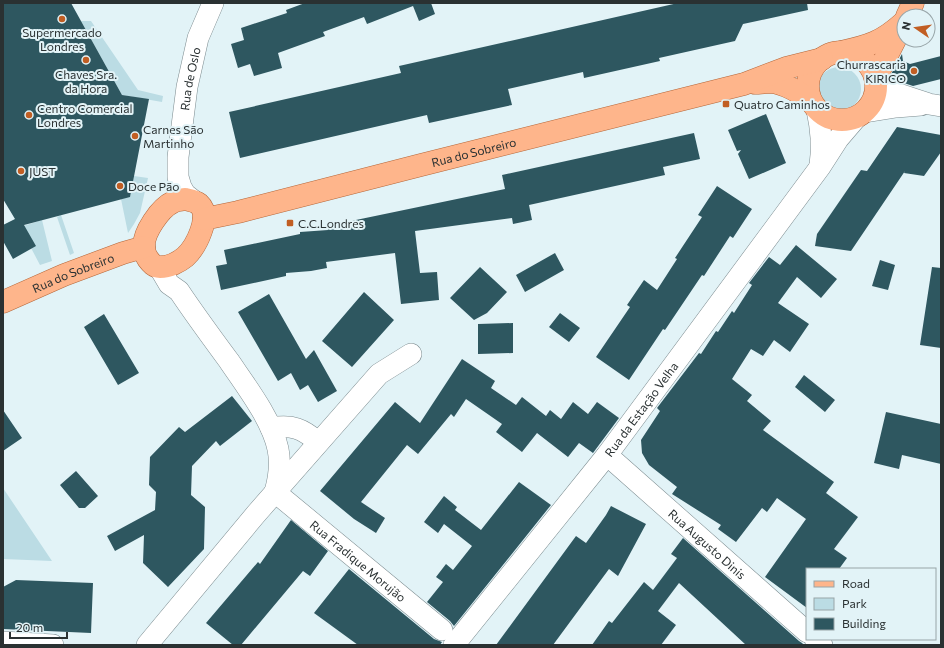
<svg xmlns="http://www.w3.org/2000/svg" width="944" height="648" font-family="Commissioner,sans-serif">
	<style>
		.green { fill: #bbdce4 }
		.building { fill: #2e5760 }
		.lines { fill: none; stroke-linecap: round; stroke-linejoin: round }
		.minor-casing { stroke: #7d8c90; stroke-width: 22 }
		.major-casing { stroke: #b46639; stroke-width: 23 }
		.minor { stroke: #fff; stroke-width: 21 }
		.major { stroke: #feb58b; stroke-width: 22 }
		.poi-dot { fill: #c15e23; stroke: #e2f3f7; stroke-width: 1.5 }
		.labels { text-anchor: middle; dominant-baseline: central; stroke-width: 4; stroke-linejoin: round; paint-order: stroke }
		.poi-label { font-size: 12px; fill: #2a3132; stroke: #e2f3f7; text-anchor: start }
		.street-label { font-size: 12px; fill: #2a3132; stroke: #e2f3f7 }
	</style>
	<rect width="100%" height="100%" fill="#e2f3f7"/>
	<path class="green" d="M 81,21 L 91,21 L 138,90 L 163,96 L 162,102 L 122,95 Z
		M817 89a22 22 0 1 1 44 0a22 22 0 1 1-44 0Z
		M 134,176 L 148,178 L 140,213 L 134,224 L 128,233 L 121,199 L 130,196 Z
		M 61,215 L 74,253 L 70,255 L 57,217 Z
		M 42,220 L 52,261 L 40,265 L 20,227 Z
		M 3,488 L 52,561 L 3,559 Z"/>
	<path class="building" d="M 3,3 L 71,3 L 122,95 L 149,99 L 130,197 L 24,225 L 36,246 L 13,259 L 3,241 L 3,225 L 15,219 L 3,199 Z
		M 305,3 L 431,3 L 435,14 L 419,21 L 413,6 L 367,24 L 364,17 L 323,32 L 325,36 L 278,53 L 282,68 L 254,76 L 250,64 L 238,68 L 231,44 L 244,40 L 241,28 L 287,13 L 286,10 Z
		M 678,3 L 807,3 L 808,10 L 743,24 L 735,41 L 659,58 L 660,61 L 584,78 L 583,72 L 508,89 L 512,105 L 429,123 L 427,115 L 240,158 L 229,112 L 401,73 L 399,66 Z
		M 902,54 L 903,61 L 910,64 L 941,56 L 941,79 L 913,86 L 889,78 Z
		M 766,114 L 786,163 L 749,179 L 738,154 L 741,150 L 737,151 L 728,130 Z
		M 897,127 L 941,135 L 941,152 L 924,176 L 904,173 L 905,171 L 851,251 L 815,246 L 817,234 L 861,170 L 867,171 Z
		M 694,133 L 700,159 L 663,167 L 665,175 L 529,205 L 532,220 L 513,224 L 512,218 L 415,231 L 420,273 L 437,272 L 439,300 L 401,304 L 395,253 L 326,262 L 327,268 L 311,271 L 286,273 L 286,276 L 221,290 L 216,266 L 227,264 L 224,250 L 300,234 L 300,232 L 328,230 L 327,226 L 505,189 L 502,175 Z
		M 717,186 L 752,209 L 733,238 L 730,236 L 704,276 L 702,275 L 665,330 L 663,329 L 629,380 L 596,357 L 630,307 L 627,305 L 644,280 L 657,290 L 677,259 L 675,258 L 702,217 L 698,215 Z
		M 796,245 L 837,279 L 821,298 L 797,277 L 778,303 L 809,324 L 790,352 L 774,340 L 763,356 L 751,349 L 732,379 L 752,395 L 747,401 L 771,421 L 763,430 L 834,482 L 826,493 L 858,517 L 834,549 L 847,558 L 839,569 L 807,569 L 807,608 L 765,577 L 806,519 L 777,498 L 767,512 L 762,508 L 736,542 L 718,529 L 721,525 L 672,494 L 677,487 L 649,465 L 642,453 L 641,440 L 660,411 L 657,408 L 699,353 L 701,354 L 716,331 L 718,332 L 732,311 L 734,313 L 752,285 L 749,283 L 769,257 L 780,265 Z
		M 555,253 L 564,270 L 525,292 L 516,275 Z
		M 880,260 L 895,265 L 888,290 L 872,286 Z
		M 480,267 L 507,292 L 487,313 L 474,320 L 450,298 Z
		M 932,267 L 941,268 L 941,348 L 920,345 Z
		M 364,292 L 394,320 L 352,367 L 322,341 Z
		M 269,294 L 306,359 L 314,350 L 337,391 L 318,402 L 308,385 L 300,390 L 291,373 L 278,381 L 238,312 Z
		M 560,313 L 580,328 L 569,342 L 549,327 Z
		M 104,314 L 139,373 L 118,385 L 84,327 Z
		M 513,323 L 513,353 L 478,354 L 478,324 Z
		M 462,359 L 495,381 L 491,388 L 516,405 L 522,397 L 546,416 L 550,410 L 561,419 L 573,402 L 588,414 L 597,402 L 619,418 L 593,453 L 579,443 L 568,457 L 537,433 L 522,452 L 496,432 L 502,424 L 466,399 L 454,417 L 451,414 L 418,454 L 407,445 L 361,502 L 385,518 L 376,533 L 354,519 L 320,491 L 395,402 L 420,423 Z
		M 804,375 L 835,400 L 825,412 L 795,387 Z
		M 232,396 L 252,421 L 220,446 L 216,441 L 192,466 L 191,495 L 205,507 L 204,549 L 168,587 L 143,563 L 144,535 L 115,551 L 107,536 L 155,510 L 156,492 L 149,485 L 150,457 L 179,427 L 185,432 Z
		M 3,410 L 22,438 L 3,451 Z
		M 886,412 L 941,424 L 941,464 L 902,455 L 899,469 L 874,463 Z
		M 76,471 L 98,496 L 85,508 L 79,508 L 60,485 Z
		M 519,482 L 551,505 L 454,626 L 450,621 L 427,602 L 443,582 L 436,577 L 446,564 L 453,570 L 472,546 L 444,524 L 438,533 L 424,522 L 444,496 L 457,507 L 455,510 L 481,530 Z
		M 611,506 L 646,524 L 618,576 L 609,569 L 553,645 L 496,645 L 576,536 L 586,543 L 606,515 Z
		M 291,520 L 328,551 L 310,576 L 303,571 L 241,645 L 233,645 L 206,623 L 258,562 L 260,564 Z
		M 683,538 L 799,641 L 802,643 L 804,645 L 746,645 L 679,583 L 658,611 L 676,625 L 661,645 L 592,645 L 609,621 L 612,623 L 644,582 L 653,590 L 677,558 L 671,554 Z
		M 349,569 L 434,639 L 442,642 L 440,645 L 358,645 L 314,613 Z
		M 16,580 L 93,583 L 91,633 L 3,629 L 3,587 Z"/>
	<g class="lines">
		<g class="minor-casing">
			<g id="minor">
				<path d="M 877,87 L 929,104 L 941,106"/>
				<path d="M 817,110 C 821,128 823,146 820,165"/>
				<path d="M 865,112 L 896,107 L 921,105"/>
				<path id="s1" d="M 194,201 L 185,194 L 181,187 L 178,177 L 178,157 L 187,87 L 198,38 L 213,3"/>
				<path d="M 159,267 L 169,284 L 179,291 C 195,315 212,338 229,361 C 246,386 272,420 278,449 C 281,464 279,478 275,492"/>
				<path d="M 271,428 C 292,424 303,429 318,442"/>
				<path id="s2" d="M 607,455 L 807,632"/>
				<path id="s3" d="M 275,492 L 442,630"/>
				<path d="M 815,639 L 822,645"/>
				<path d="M 3,642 L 53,645"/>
				<path d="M 147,645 L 256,514 L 379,374 L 411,354"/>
				<path id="s4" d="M 454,645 L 607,455 L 820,167 L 838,139 L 856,118"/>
			</g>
		</g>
		<g class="major-casing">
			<g id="major">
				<path d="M 907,16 L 913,3"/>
				<circle cx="842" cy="86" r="34"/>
				<path d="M 841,52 C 869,46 882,42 903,23"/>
				<path d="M 876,77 L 901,28"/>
				<path d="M 755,83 C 760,83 766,82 771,82 C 784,83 801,93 811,101"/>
				<path d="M 185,199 C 189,200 195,201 199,204 C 212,216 196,247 185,257 C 179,262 169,267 160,267 C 154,267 151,263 148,259 C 146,256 144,251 144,247 C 143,233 160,208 173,202 C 176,200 181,200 185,199 Z"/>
				<path id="s5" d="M 204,219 L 238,212 L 421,165 L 744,84 L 786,68 L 822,59"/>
				<path id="s6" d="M 3,302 L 64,275 L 123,253 L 144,247"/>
			</g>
		</g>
		<use href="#minor" class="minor"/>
		<use href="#major" class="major"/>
	</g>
	<g class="poi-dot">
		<circle cx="62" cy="19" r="4"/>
		<circle cx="86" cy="60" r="4"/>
		<circle cx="914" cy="71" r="4"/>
		<rect x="722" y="100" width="8" height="8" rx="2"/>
		<circle cx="29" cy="115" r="4"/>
		<circle cx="135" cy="136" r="4"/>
		<circle cx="21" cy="171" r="4"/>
		<circle cx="120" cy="186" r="4"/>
		<rect x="286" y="219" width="8" height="8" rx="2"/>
	</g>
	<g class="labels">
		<g class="poi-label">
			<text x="62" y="32" text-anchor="middle">Supermercado<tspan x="62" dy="14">Londres</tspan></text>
			<text x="906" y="64" text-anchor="end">Churrascaria<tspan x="906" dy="14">KIRICO</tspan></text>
			<text x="86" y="74" text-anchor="middle">Chaves Sra.<tspan x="86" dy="14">da Hora</tspan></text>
			<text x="734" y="104">Quatro Caminhos</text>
			<text x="37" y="108">Centro Comercial<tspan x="37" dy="14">Londres</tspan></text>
			<text x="143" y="129">Carnes São<tspan x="143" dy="14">Martinho</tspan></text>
			<text x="29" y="171">JUST</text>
			<text x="128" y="186">Doce Pão</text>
			<text x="298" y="223">C.C.Londres</text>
		</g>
		<g class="street-label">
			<text stroke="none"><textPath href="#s1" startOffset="129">Rua de Oslo</textPath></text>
			<text stroke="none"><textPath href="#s5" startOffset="278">Rua do Sobreiro</textPath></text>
			<text stroke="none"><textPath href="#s6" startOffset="76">Rua do Sobreiro</textPath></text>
			<text stroke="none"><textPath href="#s4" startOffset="301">Rua da Estação Velha</textPath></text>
			<text stroke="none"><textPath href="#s2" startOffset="134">Rua Augusto Dinis</textPath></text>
			<text stroke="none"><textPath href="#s3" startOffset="108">Rua Fradique Morujão</textPath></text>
		</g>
	</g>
	<rect width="944" height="648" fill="none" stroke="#2a3132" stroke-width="8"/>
	<rect x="806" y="568" width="130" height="72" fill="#e2f3f7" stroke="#98a5a8"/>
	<rect x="814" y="581" width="20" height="6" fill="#feb58b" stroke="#98a5a8"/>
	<text x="842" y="588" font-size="12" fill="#2a3132">Road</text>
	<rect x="814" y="598" width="20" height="12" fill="#bbdce4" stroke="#98a5a8"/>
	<text x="842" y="608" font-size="12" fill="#2a3132">Park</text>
	<rect x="814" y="618" width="20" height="12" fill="#2e5760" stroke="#98a5a8"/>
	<text x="842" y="628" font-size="12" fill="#2a3132">Building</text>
	<g transform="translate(916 28) rotate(283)"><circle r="19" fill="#e2f3f7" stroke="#98a5a8"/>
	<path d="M0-3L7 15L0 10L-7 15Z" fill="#c15e23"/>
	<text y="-6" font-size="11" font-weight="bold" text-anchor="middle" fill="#2a3132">N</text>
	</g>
	<path d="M10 632v6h57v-6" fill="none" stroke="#2a3132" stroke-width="2"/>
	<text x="16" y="632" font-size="12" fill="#2a3132" stroke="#e2f3f7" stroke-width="3" paint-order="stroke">20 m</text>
</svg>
